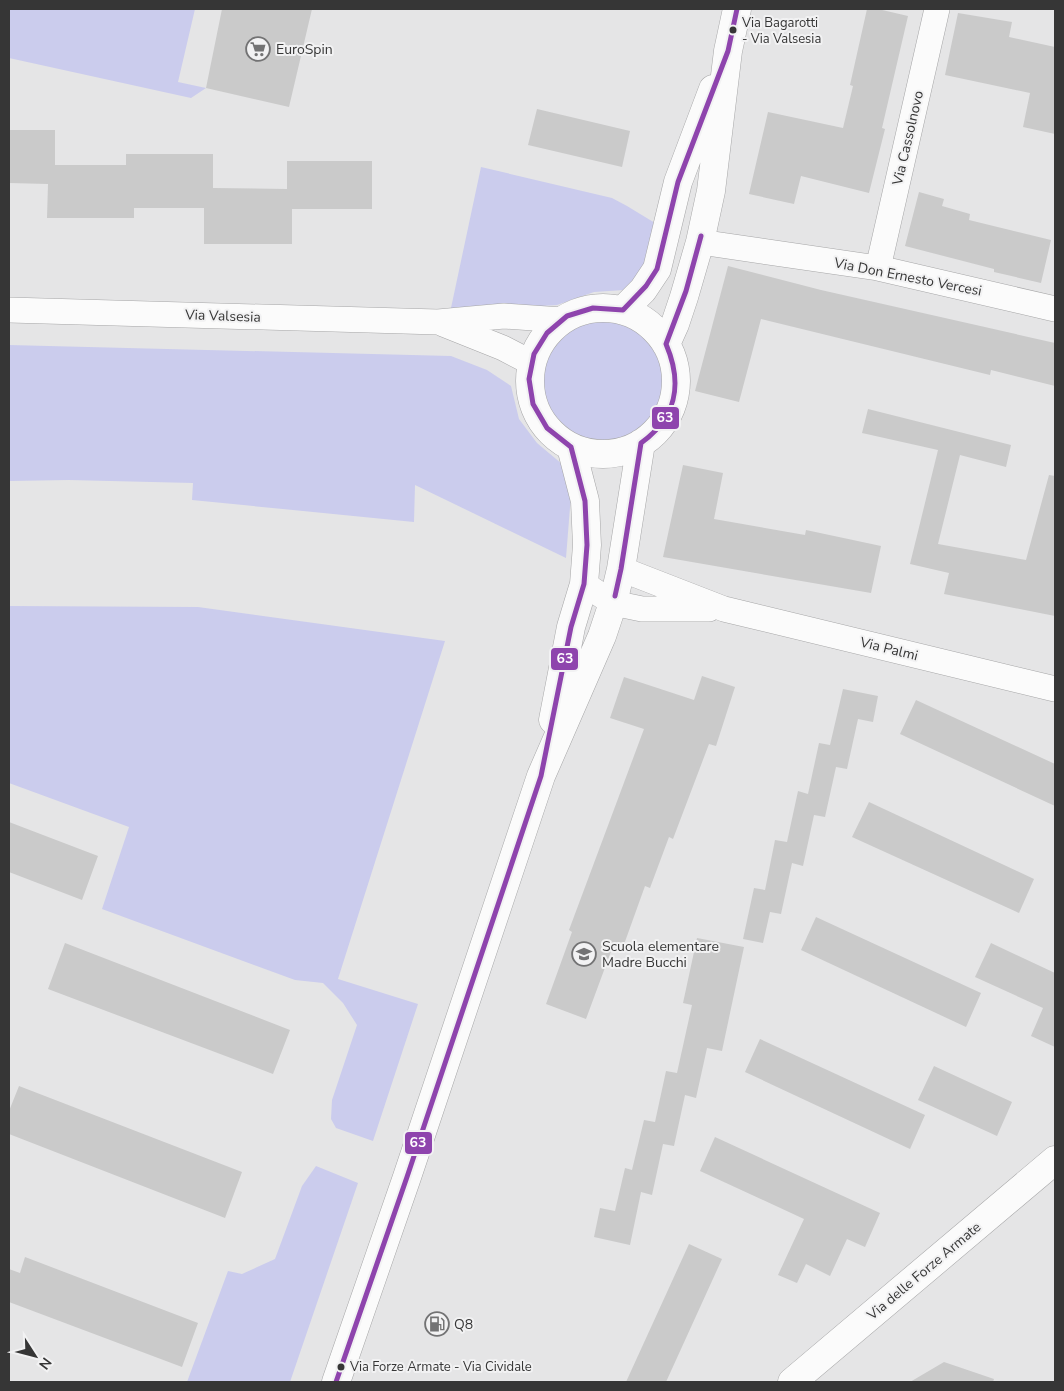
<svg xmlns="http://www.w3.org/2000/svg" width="1064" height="1391" font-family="'Nunito Sans',sans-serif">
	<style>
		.green { fill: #cbcced }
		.building { fill: #cacaca }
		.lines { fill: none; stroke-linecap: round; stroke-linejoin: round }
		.minor-casing { stroke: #a6a6a7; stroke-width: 26 }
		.tertiary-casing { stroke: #a6a6a7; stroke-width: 29 }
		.minor { stroke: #fbfbfb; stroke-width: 25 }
		.tertiary { stroke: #fbfbfb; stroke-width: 28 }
		.bus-1-casing { stroke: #f2f2f3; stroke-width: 9 }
		.bus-1 { stroke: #8e44ad; stroke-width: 5 }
		.bus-dot { fill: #363636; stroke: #f2f2f3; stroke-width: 2 }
		.labels { text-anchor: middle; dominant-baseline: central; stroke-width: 4; stroke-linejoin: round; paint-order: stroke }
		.bus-label { font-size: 13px; fill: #363636; stroke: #f2f2f3; text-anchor: start }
		.poi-label { font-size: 14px; fill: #363636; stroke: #f2f2f3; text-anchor: start }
		.street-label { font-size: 14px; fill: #363636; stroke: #f2f2f3 }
		.line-badge { stroke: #f2f2f3; stroke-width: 2 }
		.badge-label { font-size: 14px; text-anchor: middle; font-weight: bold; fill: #fff }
	</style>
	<rect width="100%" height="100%" fill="#e5e5e6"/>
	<path class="green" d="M 9,9 L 195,9 L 178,82 L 206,88 L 191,98 L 9,58 Z
		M 481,167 L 612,198 L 627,206 L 655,223 L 643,272 L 624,290 L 594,292 L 557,305 L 510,308 L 451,308 Z
		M540 381a62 62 0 1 1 124 0a62 62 0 1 1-124 0Z
		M 9,345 L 451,356 L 487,370 L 511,386 L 519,419 L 537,443 L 562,464 L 571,495 L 566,558 L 415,485 L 414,522 L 192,500 L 193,483 L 69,480 L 9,481 Z
		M 9,606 L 198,607 L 445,641 L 338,979 L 418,1004 L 373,1141 L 336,1128 L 331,1119 L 332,1100 L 357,1025 L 343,1003 L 323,983 L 295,980 L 102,909 L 129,827 L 9,783 Z
		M 316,1166 L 358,1183 L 290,1382 L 187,1382 L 228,1271 L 242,1274 L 275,1259 L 302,1186 Z"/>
	<path class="building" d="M 222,9 L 312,9 L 289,107 L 206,88 Z
		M 867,9 L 878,9 L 908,16 L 882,128 L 885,129 L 869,193 L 801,176 L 794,204 L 749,194 L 768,112 L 843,128 L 853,86 L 850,85 Z
		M 958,13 L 1012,22 L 1009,37 L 1055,47 L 1055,134 L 1023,127 L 1030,93 L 945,75 Z
		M 537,109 L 630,131 L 622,167 L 528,145 Z
		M 9,130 L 55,130 L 55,165 L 126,165 L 126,154 L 213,154 L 213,188 L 287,189 L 287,161 L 372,161 L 372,209 L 292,209 L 292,244 L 204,244 L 204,208 L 134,208 L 134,218 L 47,218 L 48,184 L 9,183 Z
		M 919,192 L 944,199 L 942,206 L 970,214 L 969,220 L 1051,240 L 1041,283 L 994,272 L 994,269 L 905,246 Z
		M 728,266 L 821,290 L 1055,343 L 1055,386 L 991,370 L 990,375 L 761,319 L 739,402 L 695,391 Z
		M 868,409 L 1011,445 L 1006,467 L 960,455 L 938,544 L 1026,560 L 1049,475 L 1055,476 L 1055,616 L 944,594 L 949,573 L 910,564 L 938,450 L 862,433 Z
		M 683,465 L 723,473 L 714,519 L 805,535 L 806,530 L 881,546 L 871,593 L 663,557 Z
		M 702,676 L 735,687 L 716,746 L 709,744 L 673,839 L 669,837 L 650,888 L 645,886 L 622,950 L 613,946 L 586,1019 L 546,1004 L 572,932 L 569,930 L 644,729 L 610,718 L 624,677 L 694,700 Z
		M 843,689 L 878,696 L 873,722 L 858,719 L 847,769 L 836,767 L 825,817 L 814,815 L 803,866 L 792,863 L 781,914 L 770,912 L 763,943 L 743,939 L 754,888 L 765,890 L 775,840 L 787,842 L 798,791 L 808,794 L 819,743 L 830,745 Z
		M 916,700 L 1055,764 L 1055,806 L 900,734 Z
		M 869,802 L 1034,879 L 1019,913 L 852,837 Z
		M 9,822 L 98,856 L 82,900 L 9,872 Z
		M 816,917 L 981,993 L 966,1027 L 801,950 Z
		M 697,938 L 744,947 L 722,1051 L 707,1048 L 696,1098 L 685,1095 L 674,1146 L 663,1144 L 652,1195 L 641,1192 L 630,1245 L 594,1237 L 600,1208 L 615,1211 L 625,1168 L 632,1170 L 644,1120 L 655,1122 L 666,1071 L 677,1073 L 692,1005 L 683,1003 Z
		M 65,943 L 290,1030 L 273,1074 L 48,989 Z
		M 991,943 L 1055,973 L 1055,1047 L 1031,1036 L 1043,1008 L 975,977 Z
		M 760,1039 L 925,1115 L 910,1149 L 745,1072 Z
		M 934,1066 L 1012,1102 L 997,1136 L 918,1100 Z
		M 19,1086 L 242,1172 L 225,1218 L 9,1134 L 9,1111 Z
		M 715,1137 L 880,1213 L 865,1247 L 847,1239 L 830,1276 L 806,1264 L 797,1283 L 778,1275 L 804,1219 L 700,1171 Z
		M 689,1244 L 722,1259 L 666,1382 L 626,1382 Z
		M 25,1257 L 198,1323 L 182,1367 L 9,1302 L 9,1269 L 20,1273 Z
		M 944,1362 L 994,1379 L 993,1382 L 910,1382 Z"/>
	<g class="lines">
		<g class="minor-casing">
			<path id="minor" d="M 700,242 L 878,268 L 1055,309
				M 878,268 L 937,9
				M 9,310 L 438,322 L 504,316 L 562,320
				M 443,324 L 503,348 L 532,363
				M 621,569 L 724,609 L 1055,689
				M 584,584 L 613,603 L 642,609 L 709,609"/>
		</g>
		<g class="tertiary-casing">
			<path id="tertiary" d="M530 381a73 73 0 1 1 146 0a73 73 0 1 1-146 0Z
				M 623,310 L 643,290 L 657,269 L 678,182 L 713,89
				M 666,344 L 675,324 L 684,297 L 700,242 L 711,191 L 728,51 L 737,9
				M 553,720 L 571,627 L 584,584 L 587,545 L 585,501 L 571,447
				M 336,1382 L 407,1177 L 541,776 L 602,636 L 613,603 L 621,569 L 641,443
				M 792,1382 L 1055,1160"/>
		</g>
		<use href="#minor" class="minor"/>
		<use href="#tertiary" class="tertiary"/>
		<g class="bus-1-casing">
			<path id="bus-1" d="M 615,596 L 621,569 L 641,443 C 677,417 683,384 666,344 L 686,291 L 701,236
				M 336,1382 L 407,1177 L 541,776 L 571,627 L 584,584 L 587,545 L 585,501 L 571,447 L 547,428 L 533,404 L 529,379 L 534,354 L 547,333 L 567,316 L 593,308 L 623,310 L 646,286 L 657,269 L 678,182 L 728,51 L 737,9"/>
		</g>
		<use href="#bus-1" class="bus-1"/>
	</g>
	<defs>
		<g id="supermarket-ring" transform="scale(1.25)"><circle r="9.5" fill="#f2f2f3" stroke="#737374" stroke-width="1.5"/><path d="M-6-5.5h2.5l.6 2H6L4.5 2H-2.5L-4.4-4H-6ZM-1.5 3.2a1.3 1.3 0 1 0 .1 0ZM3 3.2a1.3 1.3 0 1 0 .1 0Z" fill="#737374"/></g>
		<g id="school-ring" transform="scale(1.25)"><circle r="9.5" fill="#f2f2f3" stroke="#737374" stroke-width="1.5"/><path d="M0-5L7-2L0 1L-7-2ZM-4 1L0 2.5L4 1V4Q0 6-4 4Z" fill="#737374"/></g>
		<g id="fuel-ring" transform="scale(1.25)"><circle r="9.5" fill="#f2f2f3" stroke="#737374" stroke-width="1.5"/><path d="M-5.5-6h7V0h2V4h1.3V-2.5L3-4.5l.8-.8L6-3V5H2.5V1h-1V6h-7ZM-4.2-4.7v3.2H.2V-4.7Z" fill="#737374"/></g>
	</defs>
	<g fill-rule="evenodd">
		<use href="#supermarket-ring" x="258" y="49"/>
		<use href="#school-ring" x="584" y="954"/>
		<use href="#fuel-ring" x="437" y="1324"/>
	</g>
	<g class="bus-dot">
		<circle cx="733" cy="30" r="4.5"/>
		<circle cx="341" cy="1367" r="4.5"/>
	</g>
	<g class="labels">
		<g class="bus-label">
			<text x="742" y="23">Via Bagarotti<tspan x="742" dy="16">- Via Valsesia</tspan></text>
			<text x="350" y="1367">Via Forze Armate - Via Cividale</text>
		</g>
		<g class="poi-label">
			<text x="276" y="49">EuroSpin</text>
			<text x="602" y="946">Scuola elementare<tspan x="602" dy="16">Madre Bucchi</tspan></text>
			<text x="454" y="1324">Q8</text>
		</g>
		<g class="street-label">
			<text transform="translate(908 138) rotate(-77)">Via Cassolnovo</text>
			<text transform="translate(908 277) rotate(11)">Via Don Ernesto Vercesi</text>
			<text transform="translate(223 316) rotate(2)">Via Valsesia</text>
			<text transform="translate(889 649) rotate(14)">Via Palmi</text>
			<text transform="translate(924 1271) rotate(-40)">Via delle Forze Armate</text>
		</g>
	</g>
	<g class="line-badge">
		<rect x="651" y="406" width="29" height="24" rx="5" fill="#8e44ad"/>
		<rect x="550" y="647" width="29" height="24" rx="5" fill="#8e44ad"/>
		<rect x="404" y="1131" width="29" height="24" rx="5" fill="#8e44ad"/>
	</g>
	<g class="badge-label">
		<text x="665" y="422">63</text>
		<text x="565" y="663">63</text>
		<text x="418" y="1147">63</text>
	</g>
	<rect width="1064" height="1391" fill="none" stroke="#363636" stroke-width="20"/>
	<g transform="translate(35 1356) rotate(126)" stroke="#f2f2f3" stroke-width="4" paint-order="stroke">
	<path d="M0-4L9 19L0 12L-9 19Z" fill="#363636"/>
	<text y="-8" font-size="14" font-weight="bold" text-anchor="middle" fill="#363636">N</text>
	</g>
</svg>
